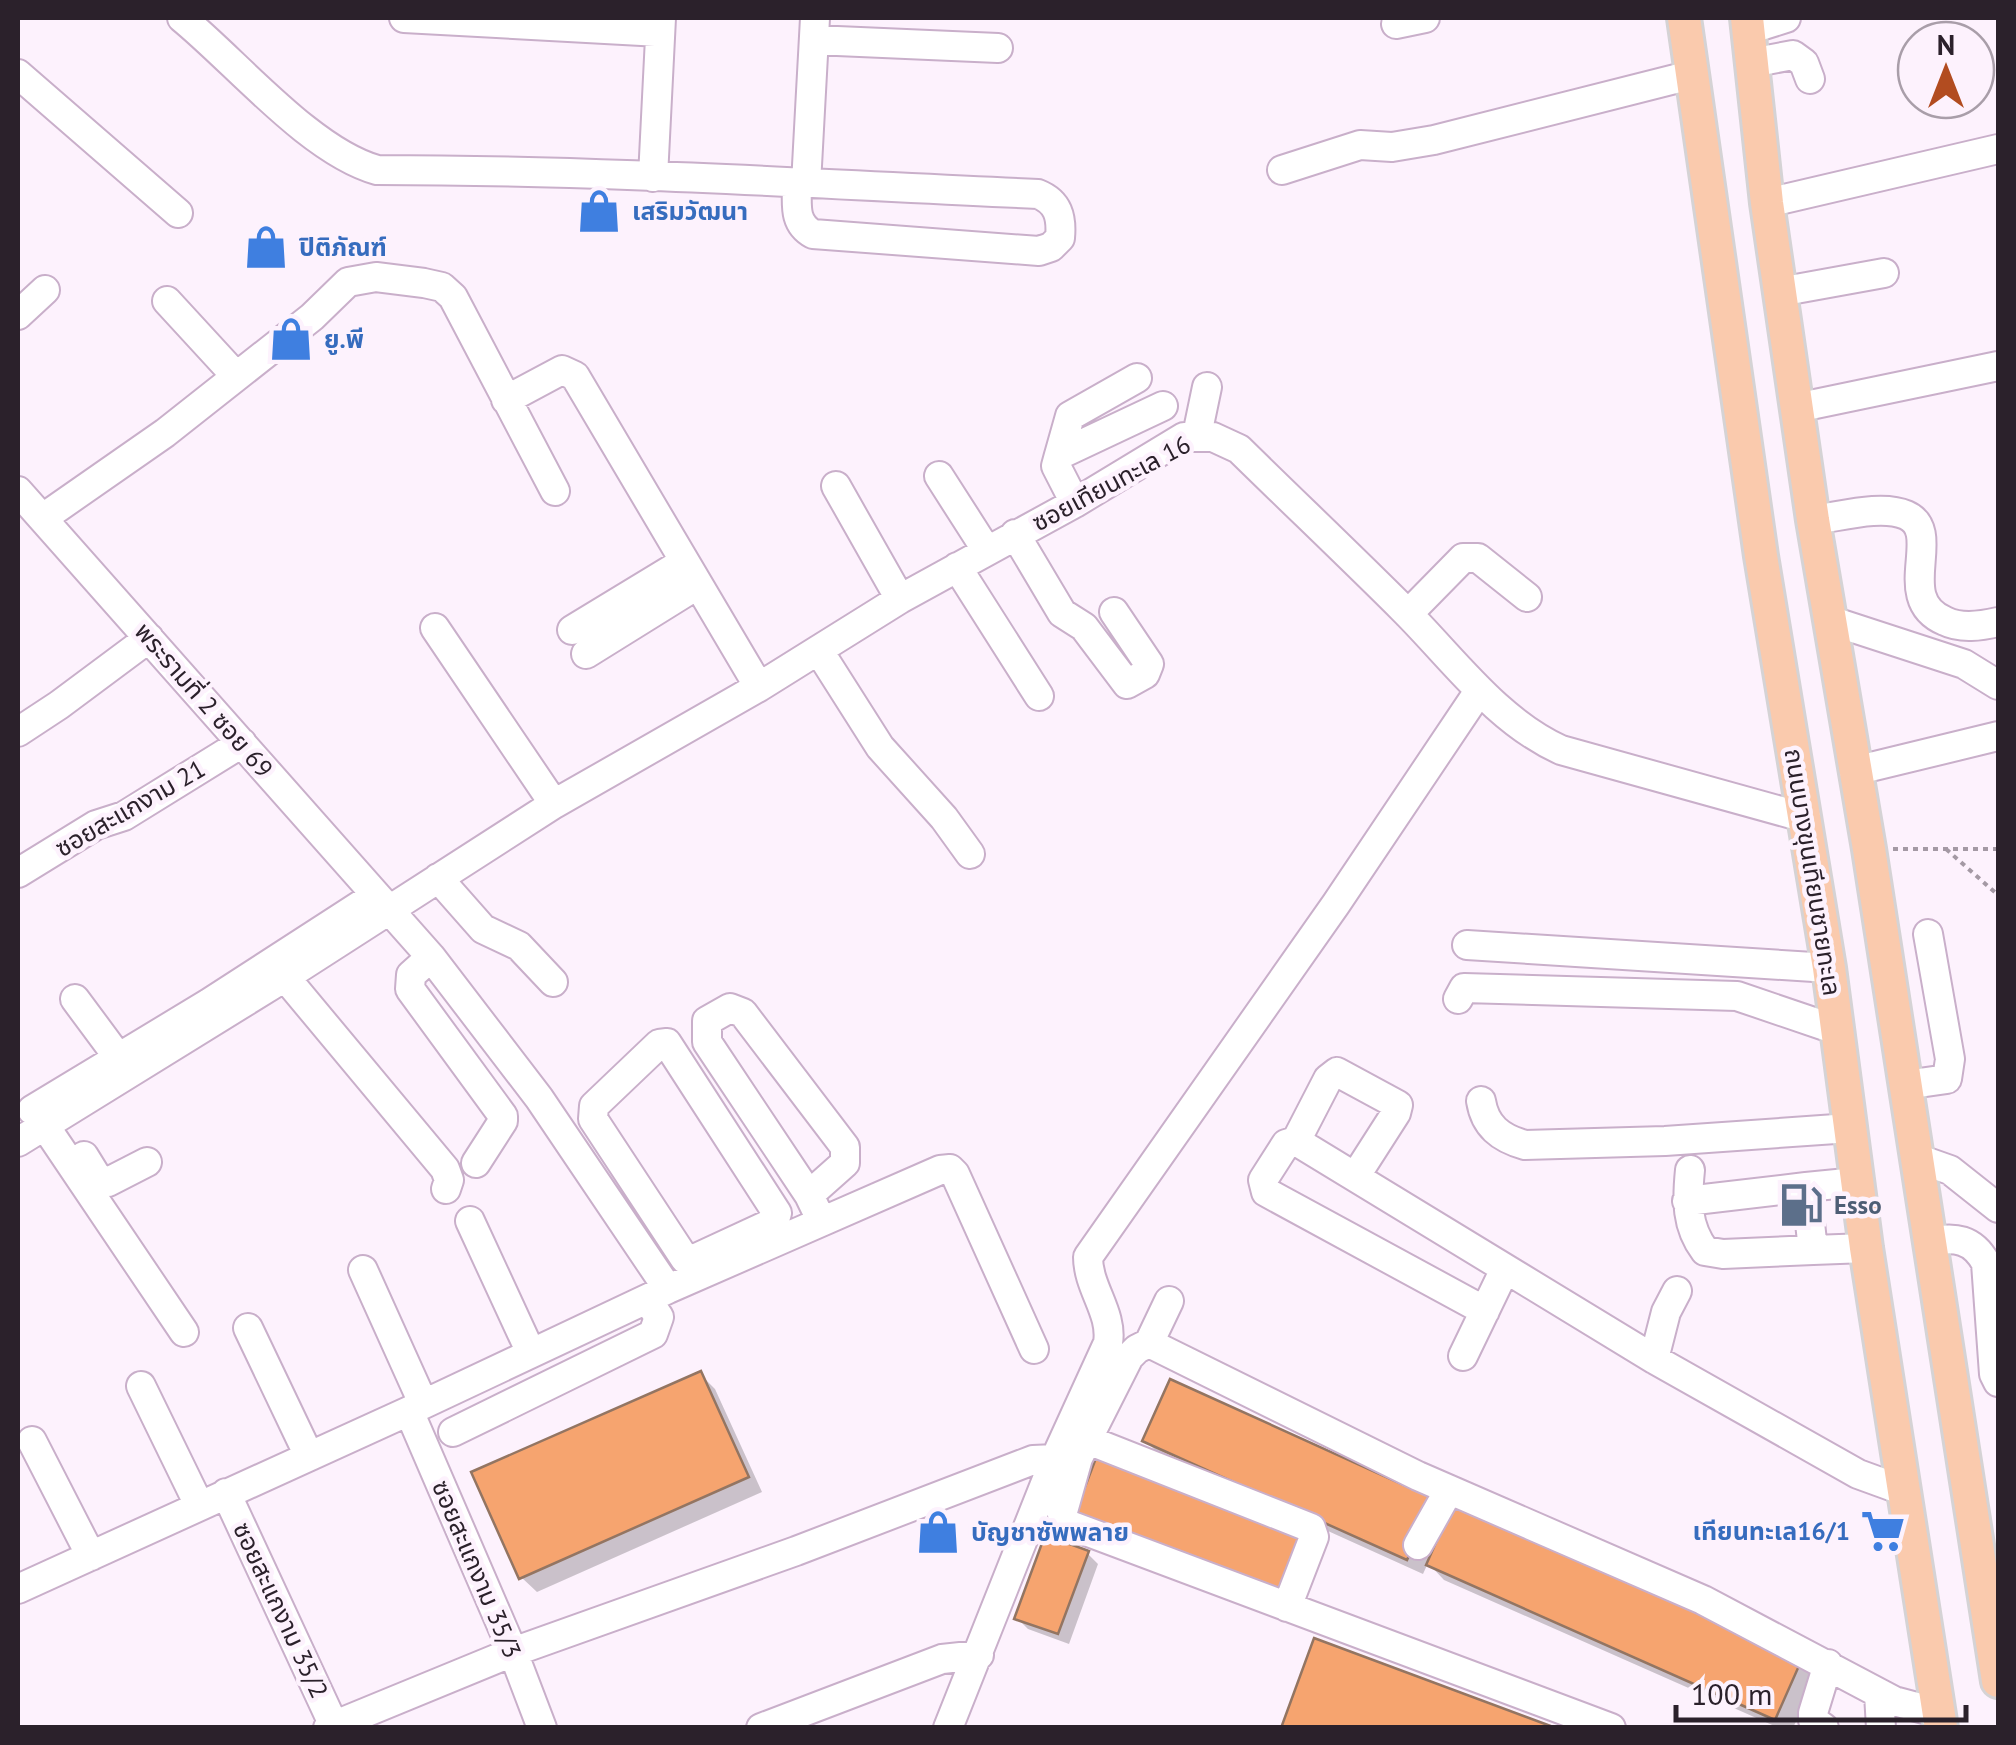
<svg xmlns="http://www.w3.org/2000/svg" width="2016" height="1745" font-family="'PT Sans','Noto Sans Thai',sans-serif">
	<style>
		.shadow { fill: #0003 }
		.building { fill: #f6a46f; stroke: #937562; stroke-width: 2.5 }
		.lines { fill: none; stroke-linecap: round; stroke-linejoin: round }
		.minor-casing { stroke: #c9afca; stroke-width: 32 }
		.major-casing { stroke: #d5d3d5; stroke-width: 38 }
		.path { stroke: #a499a4; stroke-width: 4; stroke-dasharray: 5 5; stroke-linecap: butt }
		.minor { stroke: #fff; stroke-width: 28 }
		.major { stroke: #facaad; stroke-width: 32 }
		.labels { text-anchor: middle; dominant-baseline: central; stroke-width: 9; stroke-linejoin: round; paint-order: stroke }
		.shop-label { font-size: 25px; font-weight: bold; fill: #366cbe; stroke: #fdf2fd; text-anchor: start }
		.street-label { font-size: 25px; fill: #2b212b; stroke: #fdf2fd }
		.service-label { font-size: 25px; font-weight: bold; fill: #4e5e75; stroke: #fdf2fd; text-anchor: start }
	</style>
	<rect width="100%" height="100%" fill="#fdf2fd"/>
	<path class="shadow" d="M 700,1374 L 715,1389 L 762,1492 L 537,1592 L 521,1577 Z
		M 1145,1440 L 1434,1501 L 1801,1661 L 1816,1676 L 1793,1728 L 1779,1728 L 1444,1580 L 1428,1563 L 1423,1574 L 1160,1455 Z
		M 1087,1553 L 1098,1564 L 1069,1644 L 1028,1629 L 1017,1618 Z"/>
	<path class="building" d="M 701,1371 L 749,1477 L 519,1579 L 471,1472 Z
		M 1170,1379 L 1435,1499 L 1407,1560 L 1142,1441 Z
		M 1096,1458 L 1303,1538 L 1282,1593 L 1075,1513 Z
		M 1453,1504 L 1802,1659 L 1775,1720 L 1426,1565 Z
		M 1045,1535 L 1089,1551 L 1058,1634 L 1014,1619 Z
		M 1314,1638 L 1556,1728 L 1281,1728 Z"/>
	<g class="lines">
		<g class="minor-casing">
			<path id="minor" d="M 182,18 C 237,63 310,151 377,170 C 597,170 818,184 1038,194 C 1058,202 1062,217 1060,238 L 1051,247 L 1039,251 L 813,234 C 793,223 797,204 797,183
				M 404,18 L 660,32
				M 1396,24 L 1425,18
				M 1748,30 L 1786,18
				M 814,40 L 998,48
				M 1751,63 L 1793,55 L 1804,63 L 1810,79
				M 18,74 L 178,213
				M 1282,170 L 1360,145 L 1392,147 L 1434,140 L 1691,75
				M 653,177 L 661,18
				M 806,184 L 815,18
				M 1767,203 L 1998,149
				M 1779,292 L 1884,273
				M 167,301 L 236,376
				M 18,315 L 45,290
				M 506,400 L 562,370 L 575,376 L 759,687
				M 1796,408 L 1998,366
				M 1197,435 L 1207,387
				M 1059,455 L 1070,416 L 1137,378
				M 939,476 L 987,551
				M 836,486 L 900,599
				M 18,491 L 431,957 L 539,1098 L 668,1289
				M 1075,503 L 1056,466 L 1059,455 L 1163,406
				M 43,518 L 165,433 L 312,317 L 348,282 L 376,277 L 424,283 L 442,287 L 453,297 L 555,491
				M 1813,520 C 1839,517 1881,504 1906,515 C 1945,532 1892,599 1945,621 C 1961,629 1981,626 1998,622
				M 1015,534 L 1062,613 L 1084,627 L 1127,684 L 1145,674 L 1149,664 L 1114,612
				M 957,567 L 1039,696
				M 1408,614 L 1463,558 L 1478,558 L 1527,597
				M 1829,620 L 1964,664 L 1998,685
				M 435,628 L 554,804
				M 572,630 L 684,562
				M 819,651 L 880,747 L 944,818 L 970,854
				M 586,654 L 697,585
				M 18,732 L 59,705 L 149,638
				M 1854,771 L 1998,736
				M 18,873 L 96,825 L 124,816 L 242,743
				M 438,878 L 483,929 L 519,946 L 553,982
				M 1467,945 L 1829,968
				M 431,957 L 411,975 L 410,989 L 503,1116 L 503,1121 L 476,1163
				M 285,977 L 445,1169 L 449,1180 L 446,1189
				M 75,999 L 118,1057
				M 1458,999 L 1464,988 L 1737,996 L 1837,1030
				M 667,1043 L 777,1213 L 774,1222 L 692,1260 L 685,1259 L 593,1119 L 594,1106 L 659,1044 Z
				M 1905,1085 L 1947,1079 L 1950,1059 L 1928,934
				M 1481,1101 C 1485,1126 1500,1138 1525,1145 L 1665,1141 L 1850,1128
				M 32,1110 L 209,1003 L 376,895
				M 45,1126 L 184,1332
				M 1296,1141 L 1654,1359 L 1858,1474 L 1902,1490
				M 18,1142 L 285,977 L 554,804 L 759,687 L 900,599 L 1075,503 L 1184,437 L 1213,437 L 1239,449 C 1294,503 1351,557 1405,611 C 1453,659 1497,721 1561,750 L 1806,818
				M 84,1156 L 97,1177 L 108,1182 L 147,1162
				M 1916,1158 L 1950,1170 L 1998,1208
				M 1690,1170 C 1687,1200 1686,1226 1705,1251 L 1723,1254 L 1813,1250
				M 1355,1177 L 1396,1113 L 1398,1105 L 1337,1072 L 1328,1079 L 1296,1141 L 1286,1144 L 1263,1180 L 1266,1192 L 1485,1311
				M 1857,1182 L 1806,1187 L 1813,1250 L 1866,1248
				M 809,1195 L 845,1163 L 845,1147 L 743,1013 L 730,1008 L 707,1021 L 707,1042 L 809,1195 L 821,1220
				M 1687,1201 L 1806,1187
				M 470,1221 L 531,1353
				M 1929,1242 C 1955,1236 1973,1239 1986,1263 L 1994,1374 L 1998,1382
				M 363,1270 L 423,1403
				M 1169,1301 L 1149,1343 L 1137,1349 L 1129,1357 L 1078,1458 L 1062,1515 L 1067,1524 L 1611,1728
				M 248,1328 L 309,1456
				M 1149,1343 L 1418,1476 L 1703,1600 L 1894,1701 L 1939,1713
				M 1463,1356 L 1504,1271
				M 1654,1359 L 1666,1312 L 1677,1291
				M 141,1386 L 199,1505
				M 409,1411 L 513,1652 L 542,1728
				M 453,1432 L 653,1334 L 659,1317 L 647,1299
				M 1088,1440 L 1311,1528 L 1314,1537 L 1287,1607
				M 32,1441 L 91,1556
				M 226,1493 L 335,1728
				M 1418,1545 L 1449,1490
				M 18,1589 L 409,1411 L 668,1289 L 940,1170 L 950,1169 L 955,1174 L 1034,1349
				M 1879,1694 L 1881,1728
				M 328,1728 L 513,1652 L 796,1551 L 1033,1460 L 1055,1459
				M 761,1728 L 942,1659 L 979,1655
				M 948,1728 L 1055,1459 L 1108,1343 C 1113,1313 1088,1288 1088,1257 L 1336,904 L 1479,691
				M 1824,1728 L 1813,1720 L 1813,1713 L 1828,1664"/>
		</g>
		<g class="major-casing">
			<path id="major" d="M 1684,18 L 1761,556 L 1829,968 L 1866,1248 L 1941,1728
				M 1747,18 L 1767,203 L 1813,520 L 1869,849 L 1998,1681"/>
		</g>
		<path class="path" d="M 1893,849 L 1998,849
			M 1946,849 L 1998,895"/>
		<use href="#minor" class="minor"/>
		<use href="#major" class="major"/>
	</g>
	<defs>
		<g id="shop-bare" transform="scale(3.45)"><path d="M-5-2.5h2.3a2.7 3.5 0 0 1 5.4 0H5L5.5 6h-11ZM-1.5-2.5h3a1.5 2.3 0 0 0-3 0Z" fill="#3f7fe0" stroke="#fdf2fd" stroke-width="2.5" paint-order="stroke"/></g>
		<g id="fuel-bare" transform="scale(3.45)"><path d="M-5.5-6h7V0h2V4h1.3V-2.5L3-4.5l.8-.8L6-3V5H2.5V1h-1V6h-7ZM-4.2-4.7v3.2H.2V-4.7Z" fill="#5c6f8a" stroke="#fdf2fd" stroke-width="2.5" paint-order="stroke"/></g>
		<g id="supermarket-bare" transform="scale(3.45)"><path d="M-6-5.5h2.5l.6 2H6L4.5 2H-2.5L-4.4-4H-6ZM-1.5 3.2a1.3 1.3 0 1 0 .1 0ZM3 3.2a1.3 1.3 0 1 0 .1 0Z" fill="#3f7fe0" stroke="#fdf2fd" stroke-width="2.5" paint-order="stroke"/></g>
	</defs>
	<g fill-rule="evenodd">
		<use href="#shop-bare" x="599" y="211"/>
		<use href="#shop-bare" x="266" y="247"/>
		<use href="#shop-bare" x="291" y="339"/>
		<use href="#fuel-bare" x="1801" y="1205"/>
		<use href="#supermarket-bare" x="1883" y="1531"/>
		<use href="#shop-bare" x="938" y="1532"/>
	</g>
	<g class="labels">
		<g class="shop-label">
			<text x="632" y="211">เสริมวัฒนา</text>
			<text x="299" y="247">ปิติภัณฑ์</text>
			<text x="324" y="339">ยู.พี</text>
			<text x="1850" y="1531" text-anchor="end">เทียนทะเล16/1</text>
			<text x="971" y="1532">บัญชาซัพพลาย</text>
		</g>
		<g class="street-label">
			<text transform="translate(1111 483) rotate(-28)">ซอยเทียนทะเล 16</text>
			<text transform="translate(204 700) rotate(49)">พระรามที่ 2 ซอย 69</text>
			<text transform="translate(130 808) rotate(-30)">ซอยสะแกงาม 21</text>
			<text transform="translate(1813 872) rotate(81)">ถนนบางขุนเทียนชายทะเล</text>
			<text transform="translate(477 1569) rotate(67)">ซอยสะแกงาม 35/3</text>
			<text transform="translate(281 1610) rotate(65)">ซอยสะแกงาม 35/2</text>
		</g>
		<g class="service-label">
			<text x="1834" y="1205">Esso</text>
		</g>
	</g>
	<rect width="2016" height="1745" fill="none" stroke="#2b212b" stroke-width="40"/>
	<g transform="translate(1946 70)"><circle r="48" fill="#fdf2fd" stroke="#a99ea9" stroke-width="2.5"/>
	<path d="M0-8L18 38L0 25L-18 38Z" fill="#b24c20"/>
	<text y="-15" font-size="28" font-weight="bold" text-anchor="middle" fill="#2b212b">N</text>
	</g>
	<path d="M1676 1705v15h290v-15" fill="none" stroke="#2b212b" stroke-width="5"/>
	<text x="1691" y="1705" font-size="30" fill="#2b212b" stroke="#fdf2fd" stroke-width="8" paint-order="stroke">100 m</text>
</svg>
